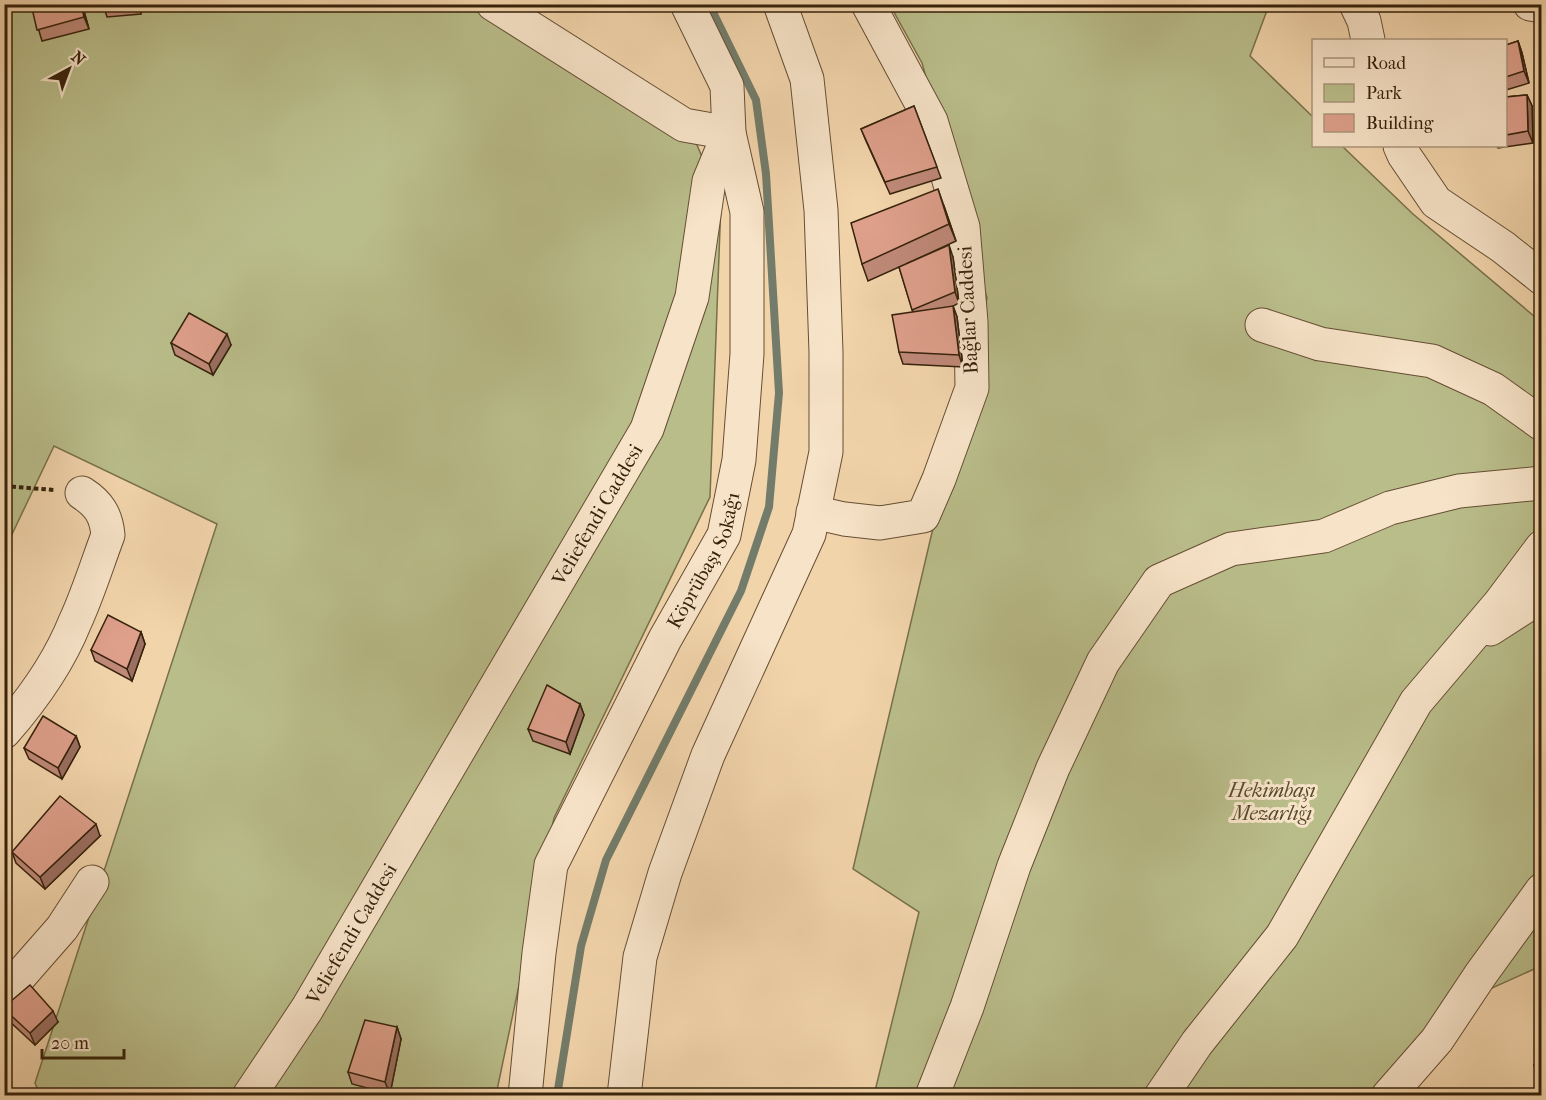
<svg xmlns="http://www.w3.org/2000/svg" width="1546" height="1100" font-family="'IM FELL French Canon',serif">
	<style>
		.green { fill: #b9bd8a; stroke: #78704a; stroke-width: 1.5 }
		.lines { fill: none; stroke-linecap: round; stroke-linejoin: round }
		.stream { stroke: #737c6a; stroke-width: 8 }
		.minor-casing { stroke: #654e33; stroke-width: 35 }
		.path { stroke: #36220b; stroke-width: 4; stroke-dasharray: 4.5 3; stroke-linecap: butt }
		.minor { stroke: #f7e3c8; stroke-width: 33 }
		.wall { fill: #bf8978; stroke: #36220b; stroke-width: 1.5 }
		.shaded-wall { fill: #9b6f61; stroke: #36220b; stroke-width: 1.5 }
		.building { fill: #de9f8b; stroke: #36220b; stroke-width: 1.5 }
		.labels { text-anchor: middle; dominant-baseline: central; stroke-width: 6; stroke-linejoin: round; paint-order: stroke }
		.street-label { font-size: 20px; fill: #36220b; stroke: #f7e3c8 }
		.park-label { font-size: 20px; font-style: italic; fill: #57492b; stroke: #f7e3c8 }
	</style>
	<rect width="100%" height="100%" fill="#f2d4ab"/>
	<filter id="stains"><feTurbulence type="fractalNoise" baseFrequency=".00333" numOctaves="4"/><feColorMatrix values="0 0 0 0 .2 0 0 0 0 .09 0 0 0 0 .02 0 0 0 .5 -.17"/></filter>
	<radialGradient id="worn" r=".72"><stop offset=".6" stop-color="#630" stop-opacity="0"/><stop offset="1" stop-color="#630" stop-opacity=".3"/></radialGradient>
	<path class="green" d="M 5,5 L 487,5 L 697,145 L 721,202 L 710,497 L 554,818 L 496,1095 L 40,1095 L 35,1083 L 217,524 L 54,446 L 5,549 Z
		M 890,5 L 1269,5 L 1250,56 L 1313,117 L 1314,146 L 1342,146 L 1413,214 L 1541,322 L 1541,966 L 1443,1010 L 1374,1095 L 874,1095 L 919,912 L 853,869 L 987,298 L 922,63 Z"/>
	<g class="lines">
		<path class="stream" d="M 557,1096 L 581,946 L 606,860 L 741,591 L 769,507 L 779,393 L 766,174 L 756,100 L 709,4"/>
		<g class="minor-casing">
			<g id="minor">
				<path d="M 1356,4 L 1364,21 L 1368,40"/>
				<path d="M 1530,4 L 1542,6"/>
				<path d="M 1400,146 L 1404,155 L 1436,202 L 1503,247 L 1542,278"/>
				<path d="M 1262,325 L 1320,344 L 1432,361 L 1493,389 L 1542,424"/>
				<path d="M 813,512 L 844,519 L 880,523 L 923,516 L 939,479 L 972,388 L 971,322 L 963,227 L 931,121 L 868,4"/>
				<path d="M 1490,629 L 1529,604 L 1542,601"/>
				<path d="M 4,732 C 32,700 59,662 75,622 C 88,594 97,564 108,535 C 106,515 99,504 82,493"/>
				<path d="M 4,990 L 13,984 L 62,928 L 92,882"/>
				<path id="s1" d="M 249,1096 L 307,1009 L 647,429 L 692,297 L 709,181 L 729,133 L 684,125 L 493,4"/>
				<path id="s2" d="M 525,1096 L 539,953 L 551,865 L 665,639 L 724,535 L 739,460 L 747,354 L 747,212 L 729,133 L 727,86 L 687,4"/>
				<path d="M 624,1096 L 640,957 L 665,873 L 708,755 L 809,534 L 826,452 L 826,352 L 821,210 L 807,79 L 780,4"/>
				<path d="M 932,1096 L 967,1007 L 1014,866 L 1053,768 L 1103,662 L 1159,581 L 1231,549 L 1324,536 L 1390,508 L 1459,491 L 1542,483"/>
				<path d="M 1161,1096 L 1197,1043 L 1282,936 L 1416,702 L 1500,603 L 1542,547"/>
				<path d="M 1388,1096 L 1437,1040 L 1481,974 L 1542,890"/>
			</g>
		</g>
		<path class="path" d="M 4,486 L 54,490"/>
		<use href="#minor" class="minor"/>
	</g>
	<path class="wall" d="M 31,4 L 82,4 L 89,29 L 42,41 Z
		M 103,4 L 140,4 L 141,14 L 107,17 Z
		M 1518,41 L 1522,53 L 1529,83 L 1506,90 L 1506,45 Z
		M 1527,95 L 1532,106 L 1533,143 L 1498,148 L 1497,146 L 1506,146 L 1506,97 Z
		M 914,106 L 941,178 L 890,194 L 866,141 L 861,129 Z
		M 944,206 L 956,241 L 906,264 L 953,257 L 959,303 L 953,306 L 957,317 L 963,367 L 903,364 L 899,352 L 913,312 L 899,267 L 868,281 L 862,264 Z
		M 171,343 L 231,345 L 213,375 L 175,355 Z
		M 141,632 L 145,644 L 132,681 L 95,661 L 91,650 Z
		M 580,704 L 584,715 L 570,754 L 533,741 L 528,729 Z
		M 76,736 L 80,747 L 62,779 L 29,759 L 24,748 Z
		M 100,836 L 45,889 L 16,863 L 12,852 Z
		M 4,1007 L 58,1022 L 35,1045 L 7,1019 L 4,1012 Z
		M 397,1027 L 401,1039 L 390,1094 L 352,1084 L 348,1072 Z
		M 1542,1055 L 1542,1079 L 1538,1076 L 1534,1065 Z"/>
	<path class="shaded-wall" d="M 81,4 L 82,4 L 89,29 L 84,17 Z
		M 138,4 L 140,4 L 141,14 Z
		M 1518,41 L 1522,53 L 1529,83 L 1524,71 Z
		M 1527,95 L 1532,106 L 1533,143 L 1528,131 Z
		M 938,189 L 944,206 L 956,241 L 949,224 Z
		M 949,245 L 953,257 L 959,303 L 955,292 Z
		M 953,306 L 957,317 L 963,367 L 959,355 Z
		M 227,334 L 231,345 L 213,375 L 209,364 Z
		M 141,632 L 145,644 L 132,681 L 127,669 Z
		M 580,704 L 584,715 L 570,754 L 566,742 Z
		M 76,736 L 80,747 L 62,779 L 58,768 Z
		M 96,824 L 100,836 L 45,889 L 40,877 Z
		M 53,1011 L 58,1022 L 35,1045 L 30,1033 Z
		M 397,1027 L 401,1039 L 390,1094 L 385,1082 Z"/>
	<path class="building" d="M 31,4 L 81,4 L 84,17 L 37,30 Z
		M 1518,41 L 1524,71 L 1506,77 L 1506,45 Z
		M 1527,95 L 1528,131 L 1506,135 L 1506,97 Z
		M 914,106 L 937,167 L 885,182 L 861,129 Z
		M 938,189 L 949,224 L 862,264 L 851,223 Z
		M 949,245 L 955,292 L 912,310 L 899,267 Z
		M 953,306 L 959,355 L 899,352 L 892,315 Z
		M 189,313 L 227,334 L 209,364 L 171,343 Z
		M 108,615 L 141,632 L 127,669 L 91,650 Z
		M 547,685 L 580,704 L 566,742 L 528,729 Z
		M 43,716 L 76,736 L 58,768 L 24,748 Z
		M 60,796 L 96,824 L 40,877 L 12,852 Z
		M 30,985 L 53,1011 L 30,1033 L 4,1009 L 4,1007 Z
		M 365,1020 L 397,1027 L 385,1082 L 348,1072 Z
		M 1542,1055 L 1542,1071 L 1534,1065 Z"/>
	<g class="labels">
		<g class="street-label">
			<text transform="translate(968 310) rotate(-93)">Bağlar Caddesi</text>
			<text stroke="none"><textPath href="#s1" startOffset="678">Veliefendi Caddesi</textPath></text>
			<text stroke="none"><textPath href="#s2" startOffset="574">Köprübaşı Sokağı</textPath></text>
			<text stroke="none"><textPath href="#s1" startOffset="192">Veliefendi Caddesi</textPath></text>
		</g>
		<g class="park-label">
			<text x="1272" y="790">Hekimbaşı<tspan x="1272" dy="23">Mezarlığı</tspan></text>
		</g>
	</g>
	<rect width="1546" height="1100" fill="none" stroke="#f2d4ab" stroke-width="24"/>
	<rect x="6" y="6" width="1534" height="1088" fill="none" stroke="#36220b" stroke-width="3"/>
	<rect x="12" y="12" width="1522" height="1076" fill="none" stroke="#36220b" stroke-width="1.5"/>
	<rect x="1312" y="39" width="195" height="108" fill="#f7e3c8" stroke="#aa967c" stroke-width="1.5"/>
	<rect x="1324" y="58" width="30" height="9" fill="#f7e3c8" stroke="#aa967c" stroke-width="1.5"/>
	<text x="1366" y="69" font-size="18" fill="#36220b">Road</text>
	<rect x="1324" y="84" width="30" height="18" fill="#b9bd8a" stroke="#aa967c" stroke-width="1.5"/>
	<text x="1366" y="99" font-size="18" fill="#36220b">Park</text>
	<rect x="1324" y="114" width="30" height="18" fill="#de9f8b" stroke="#aa967c" stroke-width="1.5"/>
	<text x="1366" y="129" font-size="18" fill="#36220b">Building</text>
	<g transform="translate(69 69) rotate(41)" stroke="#f7e3c8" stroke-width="4.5" paint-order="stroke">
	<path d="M0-4.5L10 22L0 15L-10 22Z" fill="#36220b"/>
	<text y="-9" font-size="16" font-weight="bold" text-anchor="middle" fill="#36220b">N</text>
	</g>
	<path d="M42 1049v9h82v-9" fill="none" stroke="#36220b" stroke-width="3"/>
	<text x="51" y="1049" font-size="18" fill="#36220b" stroke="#f7e3c8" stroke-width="4.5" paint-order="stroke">20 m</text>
	<rect width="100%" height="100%" filter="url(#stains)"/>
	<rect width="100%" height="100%" fill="url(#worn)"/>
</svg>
